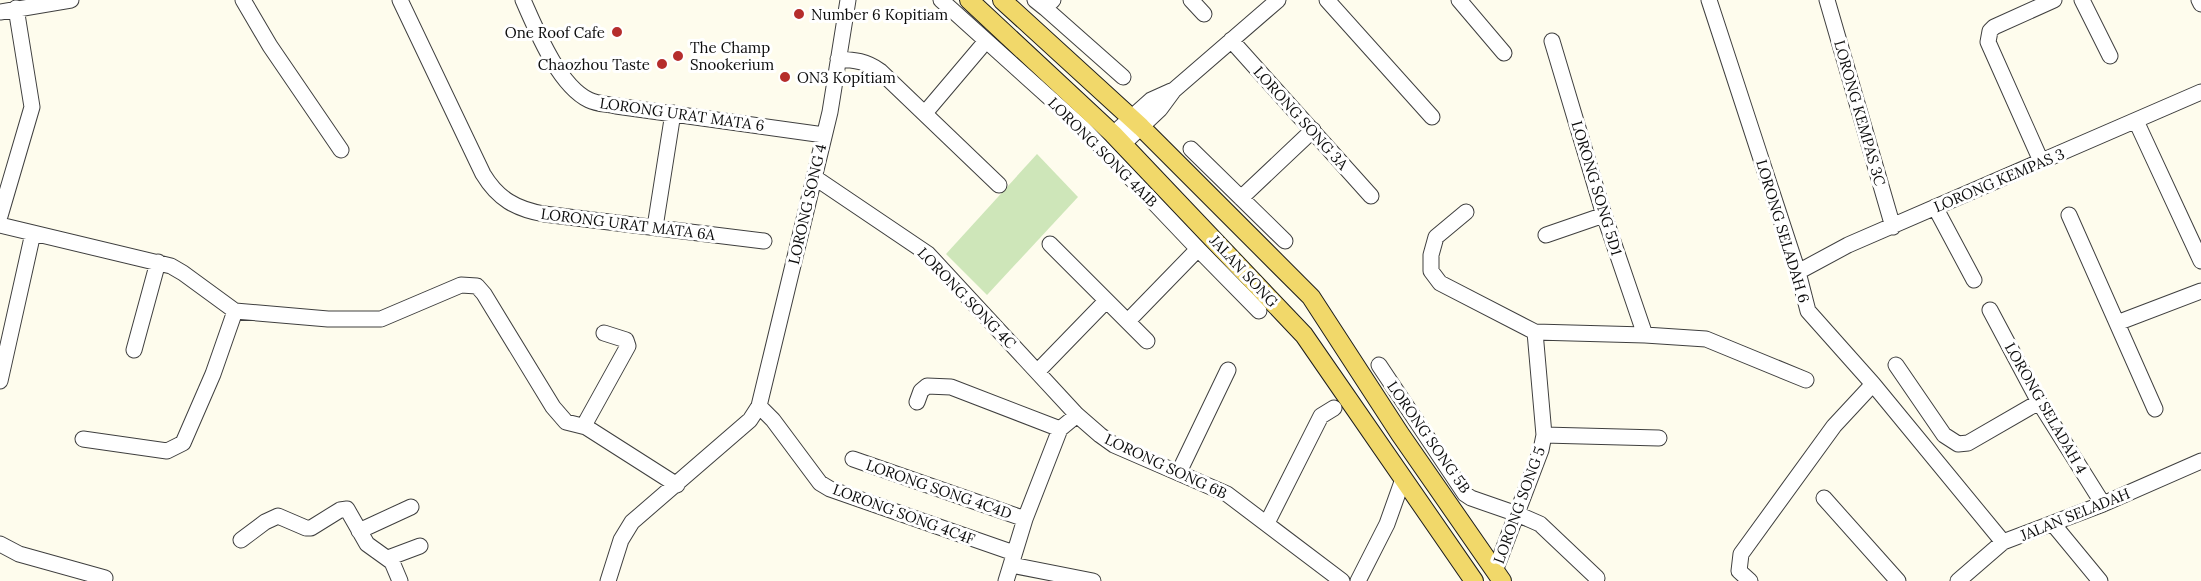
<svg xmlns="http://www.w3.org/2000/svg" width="2201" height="581" font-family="Lora,serif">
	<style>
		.grass { fill: #cee6b9 }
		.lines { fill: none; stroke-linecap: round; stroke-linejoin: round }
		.minor-casing { stroke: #3f3f3f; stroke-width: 17 }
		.major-casing { stroke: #1d1d1d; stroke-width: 20 }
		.minor { stroke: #fff; stroke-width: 15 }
		.major { stroke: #f1d86a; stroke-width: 18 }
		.poi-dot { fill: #b52d2c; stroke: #fff; stroke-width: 2 }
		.labels { text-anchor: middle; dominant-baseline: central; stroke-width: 6; stroke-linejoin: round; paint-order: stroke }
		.poi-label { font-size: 15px; fill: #0c0c0c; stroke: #fff; text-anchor: start }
		.street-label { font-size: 15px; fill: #0c0c0c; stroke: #fff }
	</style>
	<rect width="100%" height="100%" fill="#fefced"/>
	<path class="grass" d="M 1037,154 L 1078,197 L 987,295 L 946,254 Z"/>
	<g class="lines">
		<g class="minor-casing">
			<path id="minor" d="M 243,0 L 270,46 L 341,150
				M 400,0 L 483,174 C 498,199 516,209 544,214 L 764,241
				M 523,0 C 536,29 558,85 589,100 C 597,104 607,104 616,106 L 824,135
				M 941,0 L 1082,127 L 1198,249 L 1259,311
				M 1035,0 L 1045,8 L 1053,0
				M 1191,0 L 1204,14
				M 1327,0 L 1432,117
				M 1459,0 L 1504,53
				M 1709,0 L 1798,272 L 1808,311 L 1873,384 L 2003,542
				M 1827,0 L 1893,227
				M 2082,0 L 2110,56
				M 2199,0 L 2201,4
				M 1045,8 L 1123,77
				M 0,12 L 71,0
				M 1231,40 L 1371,196
				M 1552,41 L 1604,215 L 1645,335
				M 838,59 C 855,60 866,61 880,71 L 999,185
				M 925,113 L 986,41
				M 2136,121 L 2201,261
				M 1113,134 L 1151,100 L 1171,91
				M 1123,144 L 1160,109 L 1174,90 L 1278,0
				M 1191,149 L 1285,241
				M 2041,161 L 1988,42 L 1990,31 L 1994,27 L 2054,0
				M 814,177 L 928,254 L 1077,415 L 1100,435 L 1114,445 L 1227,494 L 1342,581
				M 1241,198 L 1313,130
				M 1935,207 L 1974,280
				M 1466,212 L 1436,237 L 1431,255 L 1431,271 L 1440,283 L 1535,332 L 1645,335 L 1706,339 L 1806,380
				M 2069,215 L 2155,409
				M 0,216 L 32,107 L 16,8
				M 0,225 L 171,266 L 183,273 L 235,311 L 328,319 L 381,319 L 461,285 L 477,286 L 484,294 L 553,407 L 566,422 L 586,427
				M 655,227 L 673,113
				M 1546,235 L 1604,215
				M 1050,244 L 1147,341
				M 1798,272 L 1848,245 L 2201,92
				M 1990,310 L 2039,402 L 2103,504
				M 1128,321 L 1198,249
				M 2117,323 L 2201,291
				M 604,333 L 626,340 L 628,346 L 587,420 L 586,427 L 677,485
				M 134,350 L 158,262
				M 1379,365 L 1465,494 L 1471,498 L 1517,514 L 1540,524 L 1597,578
				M 1896,365 L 1944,435 L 1958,444 L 1968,443 L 2039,402
				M 1038,371 L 1106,301
				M 0,381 L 33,233
				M 917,402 L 921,391 L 927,386 L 951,387 L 1060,429
				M 759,406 L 773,420 L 820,483 L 830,489 L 1014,553
				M 1544,435 L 1659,438
				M 83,439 L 167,451 L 183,443 L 213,374 L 235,311
				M 853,459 L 1025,519
				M 1179,472 L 1228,370
				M 1824,498 L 1898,581
				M 1267,523 L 1321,416 L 1334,408
				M 2053,524 L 2100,581
				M 359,531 L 411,507
				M 241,540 L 265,522 L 278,516 L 306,528 L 311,528 L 340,510 L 347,509 L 367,544 L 392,562 L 400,581
				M 0,544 L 19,554 L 105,578
				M 388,558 L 420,546
				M 1011,565 L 1093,581
				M 1495,571 L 1541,450 L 1544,435 L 1535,332
				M 608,581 L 621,540 L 632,522 L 750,420 L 759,406 L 830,112 L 848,0
				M 1006,581 L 1025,519 L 1060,429 L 1077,415
				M 1358,581 L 1387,524 L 1403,479
				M 1750,581 L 1739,571 L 1741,554 L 1834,426 L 1873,384
				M 1958,581 L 2003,542 L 2103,504 L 2201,461"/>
		</g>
		<g class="major-casing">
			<path id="major" d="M 969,0 L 1113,134 L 1304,335 L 1474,581
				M 1002,0 L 1141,127 L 1311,297 L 1400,434 L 1502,581"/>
		</g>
		<use href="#minor" class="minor"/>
		<use href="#major" class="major"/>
	</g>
	<g class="poi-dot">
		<circle cx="799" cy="14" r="6"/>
		<circle cx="617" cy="32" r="6"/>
		<circle cx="678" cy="56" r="6"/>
		<circle cx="662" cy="64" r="6"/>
		<circle cx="785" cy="77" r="6"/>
	</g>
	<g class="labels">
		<g class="poi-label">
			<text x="811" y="14">Number 6 Kopitiam</text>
			<text x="605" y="32" text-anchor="end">One Roof Cafe</text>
			<text x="690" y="47">The Champ<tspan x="690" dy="17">Snookerium</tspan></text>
			<text x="650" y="64" text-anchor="end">Chaozhou Taste</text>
			<text x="797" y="77">ON3 Kopitiam</text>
		</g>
		<g class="street-label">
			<text transform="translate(1860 113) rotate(74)">LORONG KEMPAS 3C</text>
			<text transform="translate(682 114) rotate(8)">LORONG URAT MATA 6</text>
			<text transform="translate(1301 118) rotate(48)">LORONG SONG 3A</text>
			<text transform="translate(1103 152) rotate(45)">LORONG SONG 4A1B</text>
			<text transform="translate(1999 180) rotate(-23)">LORONG KEMPAS 3</text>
			<text transform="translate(1597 188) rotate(73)">LORONG SONG 5D1</text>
			<text transform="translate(807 204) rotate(-77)">LORONG SONG 4</text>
			<text transform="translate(628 224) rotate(7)">LORONG URAT MATA 6A</text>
			<text transform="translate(1783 231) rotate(73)">LORONG SELADAH 6</text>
			<text transform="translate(1244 271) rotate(47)">JALAN SONG</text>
			<text transform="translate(967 298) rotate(46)">LORONG SONG 4C</text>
			<text transform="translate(2046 408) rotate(60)">LORONG SELADAH 4</text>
			<text transform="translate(1429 437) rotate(55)">LORONG SONG 5B</text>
			<text transform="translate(1166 466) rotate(25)">LORONG SONG 6B</text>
			<text transform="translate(939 489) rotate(19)">LORONG SONG 4C4D</text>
			<text transform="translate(1519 505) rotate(-70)">LORONG SONG 5</text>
			<text transform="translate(904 514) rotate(20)">LORONG SONG 4C4F</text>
			<text transform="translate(2075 514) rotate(-22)">JALAN SELADAH</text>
		</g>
	</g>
</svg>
